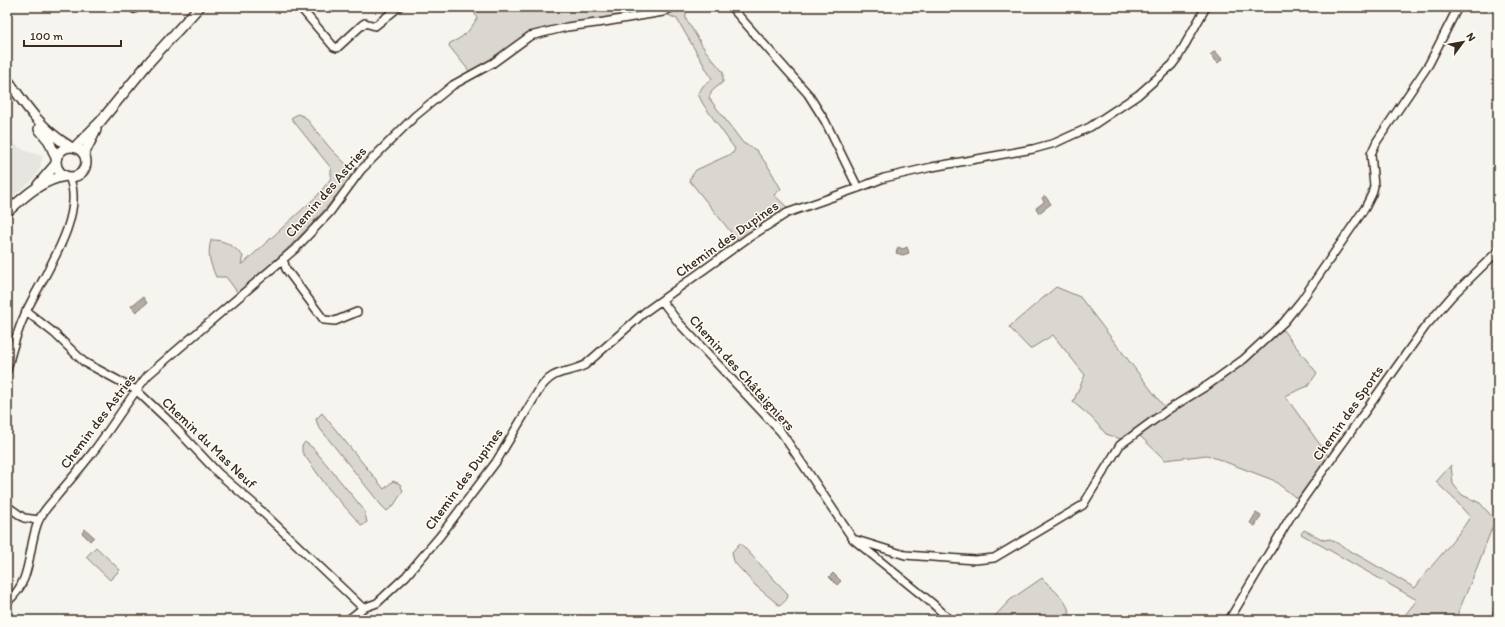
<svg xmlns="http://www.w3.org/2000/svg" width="1505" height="627" font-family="Itim,sans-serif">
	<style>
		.built { fill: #e7e5df }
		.green { fill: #dad6d0; stroke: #8a8077 }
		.water { fill: #b4aca4; stroke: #84786e }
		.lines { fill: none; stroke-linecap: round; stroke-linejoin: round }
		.minor-casing { stroke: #3b2a1e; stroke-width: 10 }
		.tertiary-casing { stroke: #3b2a1e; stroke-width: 12 }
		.minor { stroke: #fdfcf7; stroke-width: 7 }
		.tertiary { stroke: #fdfcf7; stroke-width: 9 }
		.labels { text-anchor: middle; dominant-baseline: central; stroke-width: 3; stroke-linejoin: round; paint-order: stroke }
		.street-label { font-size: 14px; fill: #3b2a1e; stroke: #fdfcf7 }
	</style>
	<rect width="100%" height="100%" fill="#f5f4ee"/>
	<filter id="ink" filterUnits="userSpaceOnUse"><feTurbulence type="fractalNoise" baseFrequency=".025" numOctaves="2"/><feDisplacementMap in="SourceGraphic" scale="8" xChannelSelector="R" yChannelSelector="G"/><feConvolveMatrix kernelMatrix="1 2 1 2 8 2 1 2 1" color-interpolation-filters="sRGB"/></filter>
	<g filter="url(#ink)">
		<path class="built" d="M 7,135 L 17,146 L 26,151 L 43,156 L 39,171 L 31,182 L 7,201 Z"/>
		<path class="green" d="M 468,7 L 663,7 L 651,11 L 549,27 L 531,32 L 523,36 L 493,60 L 470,72 L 449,46 L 450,43 C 463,38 471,30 477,18 L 474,12 Z
			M 683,7 L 688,7 L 686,13 L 686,19 L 705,50 L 723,72 L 723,82 L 712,91 L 709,98 L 743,143 L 756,150 L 768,166 L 781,189 L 774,195 L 788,208 L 760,225 L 738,241 L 689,180 L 696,170 L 733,153 L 735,149 L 703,104 L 698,94 L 703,86 L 712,79 L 677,19 L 668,15 Z
			M 298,114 L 305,117 L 330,148 L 346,164 L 351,178 C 317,221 280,258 238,293 L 226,277 L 216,277 C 210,262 207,256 211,240 C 224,239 235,247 243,256 L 241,264 L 244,263 L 318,195 L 331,178 L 331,168 L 291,118 Z
			M 1056,287 L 1080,297 L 1165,408 L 1121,439 L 1106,434 L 1092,418 L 1073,402 L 1085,375 L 1053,335 L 1030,349 L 1009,327 Z
			M 1282,329 L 1317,373 L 1308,386 L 1285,396 L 1329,457 L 1299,500 L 1273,480 L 1207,455 L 1165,460 L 1138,434 C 1187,400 1239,370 1282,329 Z
			M 322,413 L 384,489 L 393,481 L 400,484 L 403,491 L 394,505 L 387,511 L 381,505 L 318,426 L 316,419 Z
			M 305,442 L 313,448 L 364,510 L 367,522 L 362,526 L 328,488 L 302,452 L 302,446 Z
			M 1451,465 L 1453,484 L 1462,495 L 1480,503 L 1495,520 L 1476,570 L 1457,615 L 1458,620 L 1401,620 L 1417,600 L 1301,534 L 1304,530 L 1324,540 L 1330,539 L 1415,588 C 1432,563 1454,543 1470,517 L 1455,500 L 1436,482 Z
			M 740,543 L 788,594 C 788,600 784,603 779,605 L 756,586 L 734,562 L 732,552 Z
			M 96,547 L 120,570 L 110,580 L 86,557 Z
			M 1042,578 C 1051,588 1074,605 1069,620 L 991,620 L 1010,600 Z"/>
		<path class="water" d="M 1215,51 L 1222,59 L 1218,63 L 1210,55 Z
			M 1045,196 L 1051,204 L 1039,213 L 1036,208 L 1044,202 L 1042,198 Z
			M 898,247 L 903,249 L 907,247 L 909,253 L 903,255 L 896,253 Z
			M 143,297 L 147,303 L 136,312 L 131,306 Z
			M 1256,513 L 1261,516 L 1255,526 L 1250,523 Z
			M 85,529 L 94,537 L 90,541 L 82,533 Z
			M 833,573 L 841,581 L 837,585 L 829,577 Z
			M 1498,590 L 1498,620 L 1491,620 Z"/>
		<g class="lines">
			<g class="minor-casing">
				<path id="minor" d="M 132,7 L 134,9 L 137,7
					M 300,7 L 334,47 L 337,48 L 362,25 L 365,23 L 375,26 L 399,7
					M 731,7 L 808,94 L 825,121 L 858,188
					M 283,259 L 286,269 L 324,320 L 335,321 L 357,312
					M 662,301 L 679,323 L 781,432 L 853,539 L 933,604 L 950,620
					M 26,311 L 54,333 L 84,362 L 136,390 L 170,422 L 218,473 L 254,504 L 363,608
					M 7,370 C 12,349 17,331 26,312 C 42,277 87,216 69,177
					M 7,506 L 24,518 L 39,520
					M 853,539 L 905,555 L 975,560 L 994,558 L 1083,505 L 1120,445 L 1169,409 L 1208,385 L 1244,359 L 1284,322 L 1301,301 L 1365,208 L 1372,194 L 1374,186 L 1371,154 L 1377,141 L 1429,64 L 1458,7
					M 7,602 C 33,581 27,550 38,522 C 42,512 50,504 56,497 C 68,482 81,468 93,452 C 112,427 128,400 148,375 L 295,249 L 330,212 L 361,170 L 415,116 L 453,85 L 493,63 L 530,36 L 567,27 L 604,22 L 663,12 L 672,7
					M 348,620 L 363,608 L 377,603 L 406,576 L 440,536 L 496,462 L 539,390 C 554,368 565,375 585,365 L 645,312 L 748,238 L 787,213 L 858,188 L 884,178 L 932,167 L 1033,149 L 1055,143 L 1090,127 L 1138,95 L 1172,65 L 1178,57 L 1206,7
					M 1229,620 L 1291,516 L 1425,327 L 1452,296 L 1498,251"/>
			</g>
			<g class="tertiary-casing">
				<path id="tertiary" d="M 7,79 C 26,106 41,129 69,146
					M 39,129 L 49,141 L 56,158
					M56 162a15 15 0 1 1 30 0a15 15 0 1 1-30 0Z
					M 75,147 L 100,122 L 150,61 L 199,7
					M 84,154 L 96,130
					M 38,185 L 56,164
					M 7,212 C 25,196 41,180 66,176"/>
			</g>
			<use href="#minor" class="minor"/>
			<use href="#tertiary" class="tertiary"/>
		</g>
	</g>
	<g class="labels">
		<g class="street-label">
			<text transform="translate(326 192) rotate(-49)">Chemin des Astries</text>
			<text transform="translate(727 239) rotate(-35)">Chemin des Dupines</text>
			<text transform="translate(742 373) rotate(48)">Chemin des Châtaigniers</text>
			<text transform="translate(1348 413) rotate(-55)">Chemin des Sports</text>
			<text transform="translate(98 421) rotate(-53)">Chemin des Astries</text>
			<text transform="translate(209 443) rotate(44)">Chemin du Mas Neuf</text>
			<text transform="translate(464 479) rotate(-54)">Chemin des Dupines</text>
		</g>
	</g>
	<rect width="1505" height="627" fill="none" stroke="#fdfcf7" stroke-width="24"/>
	<rect x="12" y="12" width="1481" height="603" fill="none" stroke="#3b2a1e" stroke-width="1.5" filter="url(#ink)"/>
	<g transform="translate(1463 42) rotate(58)" stroke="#fdfcf7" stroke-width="3" paint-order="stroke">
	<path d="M0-3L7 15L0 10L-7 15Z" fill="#3b2a1e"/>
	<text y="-6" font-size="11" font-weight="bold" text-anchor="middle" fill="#3b2a1e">N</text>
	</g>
	<path d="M24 40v6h97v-6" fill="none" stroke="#3b2a1e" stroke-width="2"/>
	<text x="30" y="40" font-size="12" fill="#3b2a1e" stroke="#fdfcf7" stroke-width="3" paint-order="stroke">100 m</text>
</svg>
